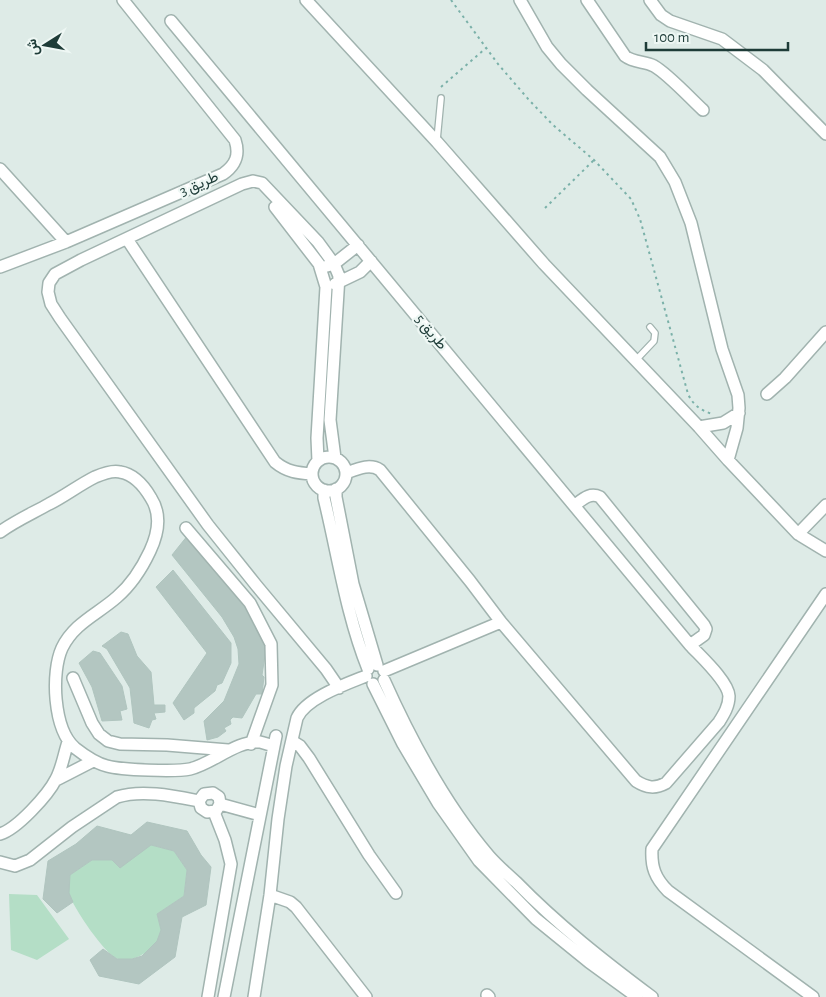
<svg xmlns="http://www.w3.org/2000/svg" width="826" height="997" font-family="'Alegreya Sans',Vazirmatn,sans-serif">
	<style>
		.green { fill: #b4dec6 }
		.building { fill: #b3c6c1; stroke: #b0c5bf }
		.lines { fill: none; stroke-linecap: round; stroke-linejoin: round }
		.lane-casing { stroke: #a1b3af; stroke-width: 8 }
		.street-casing { stroke: #a1b3af; stroke-width: 14 }
		.path { stroke: #7bb1a9; stroke-width: 2; stroke-dasharray: 2.5 4; stroke-linecap: butt }
		.lane { stroke: #fff; stroke-width: 5.5 }
		.street { stroke: #fff; stroke-width: 11 }
		.labels { text-anchor: middle; dominant-baseline: central; stroke-width: 4.5; stroke-linejoin: round; paint-order: stroke }
		.street-label { font-size: 15px; fill: #1e3c38; stroke: #eef7f4 }
	</style>
	<rect width="100%" height="100%" fill="#deebe7"/>
	<path class="green" d="M 151,845 L 174,851 L 187,870 L 184,896 L 157,914 C 158,919 161,925 161,930 C 161,947 134,964 118,959 C 105,955 73,907 69,894 C 68,889 69,881 70,875 L 92,860 L 112,860 Z
		M 9,894 L 37,895 L 69,939 L 37,960 L 11,950 Z"/>
	<path class="building" d="M 188,535 L 259,621 L 267,642 L 262,675 L 264,677 L 262,694 L 256,694 L 242,718 L 233,717 L 230,720 L 231,724 L 224,728 L 226,731 L 218,737 L 207,740 L 204,721 L 224,701 L 239,664 L 238,649 L 234,637 L 222,617 L 172,555 Z
		M 173,570 L 231,643 L 231,663 L 222,683 L 217,685 L 215,691 L 194,708 L 194,713 L 184,720 L 173,703 L 207,653 L 156,587 Z
		M 121,632 L 128,634 L 137,656 L 151,672 L 154,705 L 165,705 L 165,712 L 154,713 L 156,719 L 152,720 L 149,728 L 134,723 L 130,688 L 107,649 L 102,646 Z
		M 93,651 L 100,653 L 122,686 L 127,709 L 120,711 L 122,720 L 102,721 L 92,687 L 79,663 Z
		M 147,822 L 187,831 L 201,855 L 211,867 L 206,905 L 182,917 L 175,957 L 139,984 L 99,976 L 90,960 L 103,949 L 117,959 L 132,959 L 142,956 L 157,941 L 161,930 L 157,914 L 184,896 L 187,870 L 174,851 L 151,845 L 120,868 L 112,860 L 92,860 L 70,875 L 69,893 L 73,902 L 57,913 L 43,899 L 48,861 L 76,844 L 97,826 L 131,835 Z"/>
	<g class="lines">
		<g class="lane-casing">
			<path id="lane" d="M 437,140 L 441,98
				M 636,360 L 654,341 L 655,333 L 650,327"/>
		</g>
		<g class="street-casing">
			<path id="street" d="M 306,0 L 437,142 L 544,264 L 699,427 L 728,460 L 798,534 L 826,551
				M 520,0 L 547,47 L 561,64 L 587,90 L 660,157 L 675,182 L 691,223 L 722,349 L 738,395 L 739,408 L 737,428 L 728,460
				M 587,0 L 625,56 C 634,63 644,61 654,66 C 668,74 690,98 703,110
				M 650,0 L 661,15 L 670,21 L 722,39 L 763,70 L 826,134
				M 171,21 L 690,645 C 700,656 728,681 729,696 C 729,706 724,714 719,722 L 666,783 C 655,789 647,788 636,781 L 501,622 L 470,581 L 380,470 C 370,463 357,469 346,473
				M 0,169 L 66,242
				M 275,207 L 319,264 L 326,287 L 317,438 L 318,461
				M 127,239 L 275,462 C 287,472 298,473 312,474
				M 327,266 L 334,264 L 358,245
				M 0,267 L 66,242 L 223,174 C 236,165 240,155 235,140 L 123,0
				M 335,284 L 360,272 L 371,261
				M 767,394 L 785,378 L 826,332
				M 699,427 L 723,423 L 739,413
				M312 474a17 17 0 1 1 34 0a17 17 0 1 1-34 0Z
				M 335,458 L 330,420 L 339,276 L 334,264 L 318,242 L 262,183 L 253,181 L 242,184 L 81,260 L 55,274 L 49,283 L 48,292 L 51,304 L 60,318 L 208,525 L 256,585 L 326,669 L 339,688
				M 336,489 L 336,497 L 353,584 L 377,665
				M 324,490 L 324,498 C 338,555 346,614 368,669
				M 575,505 C 583,499 590,492 600,497 L 704,625 L 706,629 L 704,635 L 690,645
				M 186,528 L 250,603 L 271,644 L 272,685 L 251,744
				M 0,532 C 15,521 33,513 49,504 C 65,496 79,485 95,477 C 102,474 113,470 120,472 C 133,474 144,486 151,498 C 162,515 158,534 150,551 C 142,568 131,585 117,597 C 98,614 74,623 62,648 C 51,672 53,729 75,748 C 84,755 95,763 107,766 C 121,770 176,772 190,769 C 212,764 237,740 260,742 C 264,743 270,745 274,746
				M 798,534 L 826,505
				M 384,671 L 501,622
				M 73,678 L 92,723 L 99,734 L 108,741 L 120,744 L 167,745 L 228,750
				M 384,680 C 410,738 447,807 489,856 C 497,865 507,874 516,882 C 558,925 604,961 652,997
				M 373,684 L 403,744 L 438,803 L 479,861 L 536,919 L 589,962 L 637,997
				M 292,741 L 300,746 L 309,758 L 369,855 L 396,893
				M 56,780 L 93,761
				M 220,804 L 216,811 L 207,812 L 201,808 L 199,801 L 204,794 L 213,793 L 219,797 L 220,804 L 260,815
				M 0,834 C 17,829 48,795 56,779 C 62,768 64,754 68,742
				M 0,862 L 15,866 L 30,860 L 72,827 L 117,797 C 142,789 174,796 199,801
				M 270,895 L 290,902 L 296,907 L 366,997
				M 487,995 L 489,997
				M 208,997 L 231,864 L 225,840 L 214,812
				M 224,997 L 276,736
				M 254,997 L 270,895 L 278,819 L 286,766 L 297,718 C 306,698 346,684 366,676
				M 813,997 L 668,891 C 655,878 651,867 652,849 L 826,594"/>
		</g>
		<path class="path" d="M 451,0 L 498,64 L 529,100 L 553,125 L 594,160 L 631,199 L 640,219 L 688,394 C 693,405 701,411 713,414
			M 441,87 L 486,48
			M 545,208 L 594,160"/>
		<use href="#lane" class="lane"/>
		<use href="#street" class="street"/>
	</g>
	<g class="labels">
		<g class="street-label">
			<text transform="translate(199 184) rotate(-24)">طريق 3</text>
			<text transform="translate(431 332) rotate(50)">طريق 5</text>
		</g>
	</g>
	<g transform="translate(45 45) rotate(259)" stroke="#eef7f4" stroke-width="4" paint-order="stroke">
	<path d="M0-4L9 19L0 12L-9 19Z" fill="#1e3c38"/>
	<text y="-8" font-size="14" font-weight="bold" text-anchor="middle" fill="#1e3c38">ش</text>
	</g>
	<path d="M646 42v8h142v-8" fill="none" stroke="#1e3c38" stroke-width="2.5"/>
	<text x="654" y="42" font-size="15" fill="#1e3c38" stroke="#eef7f4" stroke-width="4" paint-order="stroke">100 m</text>
</svg>
